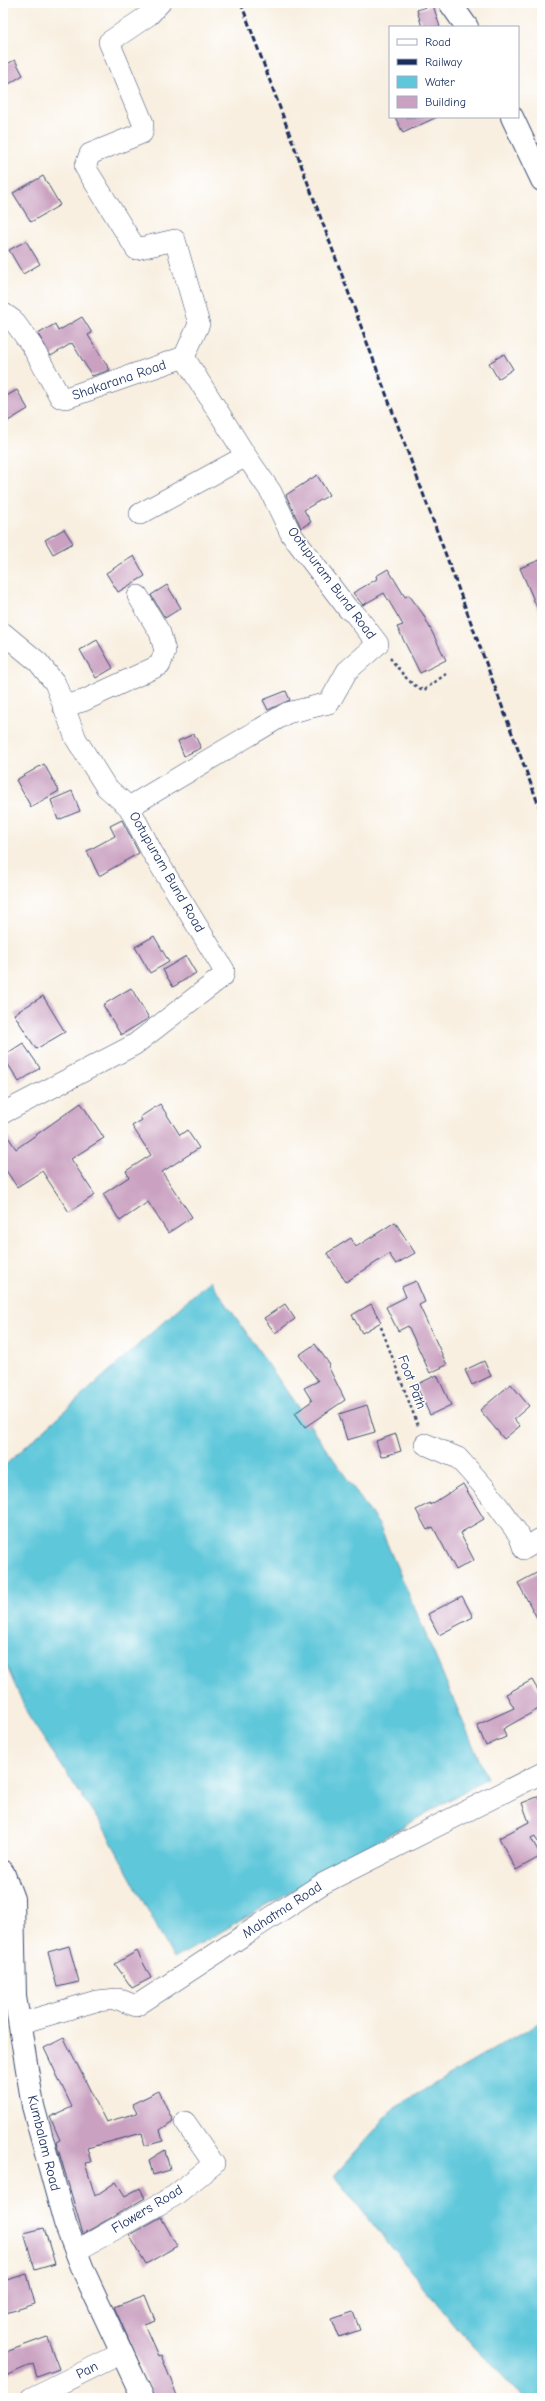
<svg xmlns="http://www.w3.org/2000/svg" width="545" height="2401" font-family="'Comic Neue',sans-serif">
	<style>
		.water { fill: #5ec7da; stroke: #3c7b9c }
		.building { fill: #caa1c1 }
		.lines { fill: none; stroke-linecap: round; stroke-linejoin: round }
		.minor-casing { stroke: #3c4c72; stroke-width: 22 }
		.tertiary-casing { stroke: #3c4c72; stroke-width: 24 }
		.secondary-casing { stroke: #3c4c72; stroke-width: 24 }
		.path { stroke: #3c4c72; stroke-width: 2.5; stroke-dasharray: 3 3; stroke-linecap: butt }
		.minor { stroke: #fff; stroke-width: 21 }
		.tertiary { stroke: #fff; stroke-width: 22 }
		.secondary { stroke: #fff; stroke-width: 22 }
		.rail { stroke: #1b2f5e; stroke-width: 3; stroke-dasharray: 6 3; stroke-linecap: butt }
		.labels { text-anchor: middle; dominant-baseline: central; stroke-width: 3; stroke-linejoin: round; paint-order: stroke }
		.street-label { font-size: 14px; fill: #1b2f5e; stroke: #fff }
	</style>
	<rect width="100%" height="100%" fill="#fff"/>
	<filter id="ink" filterUnits="userSpaceOnUse"><feTurbulence type="fractalNoise" baseFrequency=".025" numOctaves="2"/><feDisplacementMap in="SourceGraphic" scale="8" xChannelSelector="R" yChannelSelector="G"/><feConvolveMatrix kernelMatrix="1 2 1 2 8 2 1 2 1" color-interpolation-filters="sRGB"/></filter>
	<filter id="wash" filterUnits="userSpaceOnUse"><feTurbulence type="fractalNoise" baseFrequency=".012" numOctaves="4" result="noise"/><feDisplacementMap in="SourceGraphic" scale="16" xChannelSelector="R" yChannelSelector="G"/><feGaussianBlur stdDeviation="0.9" result="paint"/><feColorMatrix in="noise" values="0 0 0 0 0 0 0 0 0 0 0 0 0 0 0 0 0 1.4 0 .05"/><feComposite in="paint" operator="in"/></filter>
	<g filter="url(#wash)">
		<rect width="100%" height="100%" fill="#f8efe0"/>
		<path class="water" d="M 210,1280 L 379,1525 L 487,1778 L 174,1959 L 106,1832 L 29,1717 L 3,1658 L 3,1467 Z
			M 542,2021 L 542,2398 L 524,2398 L 461,2333 L 334,2176 L 395,2107 Z"/>
		<g id="blocks">
			<path class="building" d="M 433,5 L 440,27 L 422,27 L 417,10 Z
				M 15,60 L 23,75 L 9,84 L 3,74 L 3,66 Z
				M 395,117 L 437,117 L 403,133 Z
				M 43,176 L 60,205 L 31,222 L 13,193 Z
				M 26,241 L 40,264 L 23,274 L 9,250 Z
				M 82,317 L 92,333 L 88,335 L 110,370 L 92,376 L 72,343 L 51,356 L 38,334 L 55,324 L 58,331 Z
				M 504,354 L 513,369 L 498,379 L 489,363 Z
				M 17,390 L 28,409 L 3,424 L 3,398 Z
				M 317,475 L 329,495 L 304,510 L 311,522 L 301,528 L 286,495 Z
				M 64,529 L 73,543 L 53,554 L 45,540 Z
				M 134,556 L 145,576 L 118,592 L 106,573 Z
				M 542,559 L 542,619 L 520,568 Z
				M 388,569 L 405,597 L 409,595 L 423,614 L 446,660 L 420,673 L 397,627 L 403,625 L 384,593 L 363,605 L 353,593 L 377,579 L 376,576 Z
				M 167,585 L 181,608 L 165,618 L 151,595 Z
				M 97,640 L 113,668 L 96,678 L 80,650 Z
				M 286,691 L 290,700 L 268,710 L 263,700 Z
				M 194,734 L 201,748 L 184,756 L 178,741 Z
				M 44,764 L 59,791 L 31,807 L 16,780 Z
				M 72,791 L 80,811 L 58,820 L 51,800 Z
				M 122,820 L 139,853 L 99,876 L 87,851 L 115,836 L 110,826 Z
				M 154,936 L 169,962 L 150,973 L 135,947 Z
				M 186,956 L 196,973 L 173,987 L 163,970 Z
				M 131,988 L 149,1018 L 121,1035 L 103,1005 Z
				M 43,996 L 65,1032 L 36,1049 L 14,1014 Z
				M 23,1043 L 40,1068 L 19,1082 L 3,1056 Z
				M 81,1103 L 104,1138 L 71,1159 L 95,1195 L 69,1212 L 42,1171 L 17,1187 L 3,1166 L 3,1129 L 16,1149 Z
				M 160,1104 L 180,1135 L 187,1130 L 199,1148 L 162,1172 L 192,1217 L 168,1233 L 148,1202 L 120,1221 L 103,1194 L 129,1177 L 126,1171 L 151,1155 L 132,1126 L 142,1120 L 140,1117 Z
				M 395,1222 L 415,1253 L 396,1264 L 389,1254 L 346,1282 L 327,1253 L 351,1238 L 356,1247 Z
				M 416,1281 L 425,1302 L 419,1305 L 447,1365 L 430,1373 L 408,1326 L 398,1331 L 386,1307 L 406,1297 L 402,1287 Z
				M 285,1304 L 295,1319 L 275,1333 L 264,1318 Z
				M 371,1304 L 381,1322 L 362,1333 L 352,1315 Z
				M 315,1344 L 330,1365 L 328,1366 L 345,1400 L 305,1427 L 295,1413 L 312,1401 L 304,1388 L 318,1381 L 299,1355 Z
				M 484,1361 L 491,1376 L 472,1385 L 465,1370 Z
				M 437,1375 L 451,1405 L 430,1415 L 416,1385 Z
				M 511,1384 L 529,1406 L 514,1419 L 520,1426 L 504,1439 L 480,1410 Z
				M 367,1405 L 375,1432 L 347,1440 L 339,1414 Z
				M 396,1434 L 401,1451 L 381,1457 L 376,1441 Z
				M 463,1484 L 484,1519 L 460,1533 L 474,1560 L 456,1570 L 433,1527 L 427,1530 L 416,1510 L 430,1503 L 430,1505 Z
				M 542,1570 L 542,1627 L 518,1583 Z
				M 462,1596 L 473,1617 L 439,1635 L 428,1614 Z
				M 532,1680 L 542,1697 L 542,1707 L 503,1729 L 506,1737 L 486,1746 L 477,1725 L 514,1708 L 506,1694 Z
				M 542,1795 L 542,1851 L 535,1836 L 531,1838 L 541,1856 L 516,1870 L 499,1838 L 529,1822 L 522,1803 Z
				M 69,1946 L 79,1982 L 57,1987 L 48,1952 Z
				M 137,1951 L 151,1978 L 132,1988 L 115,1964 Z
				M 64,2038 L 106,2122 L 137,2113 L 132,2104 L 159,2091 L 173,2121 L 160,2130 L 163,2141 L 145,2146 L 142,2133 L 87,2148 L 91,2162 L 85,2163 L 95,2196 L 116,2182 L 125,2196 L 140,2188 L 145,2198 L 83,2234 L 56,2142 L 60,2140 L 50,2117 L 72,2107 L 44,2048 Z
				M 165,2150 L 170,2170 L 153,2175 L 149,2160 Z
				M 161,2217 L 177,2246 L 146,2264 L 129,2235 Z
				M 44,2228 L 55,2264 L 35,2270 L 24,2233 Z
				M 27,2274 L 35,2304 L 3,2314 L 3,2281 Z
				M 145,2295 L 155,2320 L 144,2324 L 158,2356 L 161,2355 L 178,2398 L 155,2398 L 114,2307 Z
				M 353,2312 L 360,2330 L 339,2337 L 332,2319 Z
				M 47,2337 L 59,2369 L 37,2377 L 33,2364 L 3,2377 L 3,2353 Z"/>
		</g>
	</g>
	<g filter="url(#ink)">
		<use href="#blocks" fill-opacity="0" stroke="#3c4c72" stroke-width="1"/>
		<g class="lines">
			<g class="minor-casing">
				<path id="minor" d="M 160,3 L 149,15 L 109,42 L 143,123 L 142,133 L 90,154 L 85,167 L 136,249 L 175,240 L 199,324 L 184,357
					M 3,313 L 13,320 L 32,346 L 60,397 L 66,398 L 184,357
					M 140,514 L 246,456
					M 3,633 L 38,662 L 55,683 L 76,739 L 106,787 L 129,807 L 152,852 L 224,970 L 223,976 L 134,1045 L 3,1113
					M 63,706 L 83,701 L 160,665 L 165,651 L 160,633 L 138,596
					M 129,807 L 287,713 L 329,703 L 347,671 L 378,644 L 355,614 L 348,609 L 291,534 L 271,492 L 246,456 L 184,357
					M 425,1444 L 458,1458 L 485,1488 L 519,1535 L 524,1549 L 542,1538
					M 21,2023 L 96,2001 L 118,1999 L 136,2006 L 322,1884 L 542,1773
					M 76,2251 L 174,2196 L 214,2164 L 185,2122
					M 31,2398 L 122,2353"/>
			</g>
			<g class="tertiary-casing">
				<path id="tertiary" d="M 450,3 L 467,27
					M 512,117 L 542,180"/>
			</g>
			<g class="secondary-casing">
				<path id="secondary" d="M 3,1872 L 13,1899 L 15,1996 L 33,2106 L 65,2223 L 84,2272 L 143,2398"/>
			</g>
			<path class="path" d="M 390,658 C 399,669 410,686 424,690 L 446,674
				M 381,1327 L 418,1426"/>
			<use href="#minor" class="minor"/>
			<use href="#tertiary" class="tertiary"/>
			<use href="#secondary" class="secondary"/>
			<path class="rail" d="M 241,3 L 542,814"/>
		</g>
	</g>
	<g class="labels">
		<g class="street-label">
			<text transform="translate(119 380) rotate(-19)">Shakarana Road</text>
			<text transform="translate(332 583) rotate(53)">Ootupuram Bund Road</text>
			<text transform="translate(167 872) rotate(60)">Ootupuram Bund Road</text>
			<text transform="translate(412 1382) rotate(69)">Foot Path</text>
			<text transform="translate(282 1910) rotate(-33)">Mahatma Road</text>
			<text transform="translate(44 2143) rotate(76)">Kumbalam Road</text>
			<text transform="translate(147 2209) rotate(-31)">Flowers Road</text>
			<text transform="translate(87 2370) rotate(-26)">Pan</text>
		</g>
	</g>
	<rect width="545" height="2401" fill="none" stroke="#fff" stroke-width="16"/>
	<rect x="389" y="26" width="130" height="92" fill="#ffffff" stroke="#a4acbf"/>
	<rect x="397" y="39" width="20" height="6" fill="#ffffff" stroke="#a4acbf"/>
	<text x="425" y="46" font-size="12" fill="#1b2f5e">Road</text>
	<rect x="397" y="59" width="20" height="6" fill="#1b2f5e" stroke="#a4acbf"/>
	<text x="425" y="66" font-size="12" fill="#1b2f5e">Railway</text>
	<rect x="397" y="76" width="20" height="12" fill="#5ec7da" stroke="#a4acbf"/>
	<text x="425" y="86" font-size="12" fill="#1b2f5e">Water</text>
	<rect x="397" y="96" width="20" height="12" fill="#caa1c1" stroke="#a4acbf"/>
	<text x="425" y="106" font-size="12" fill="#1b2f5e">Building</text>
</svg>
